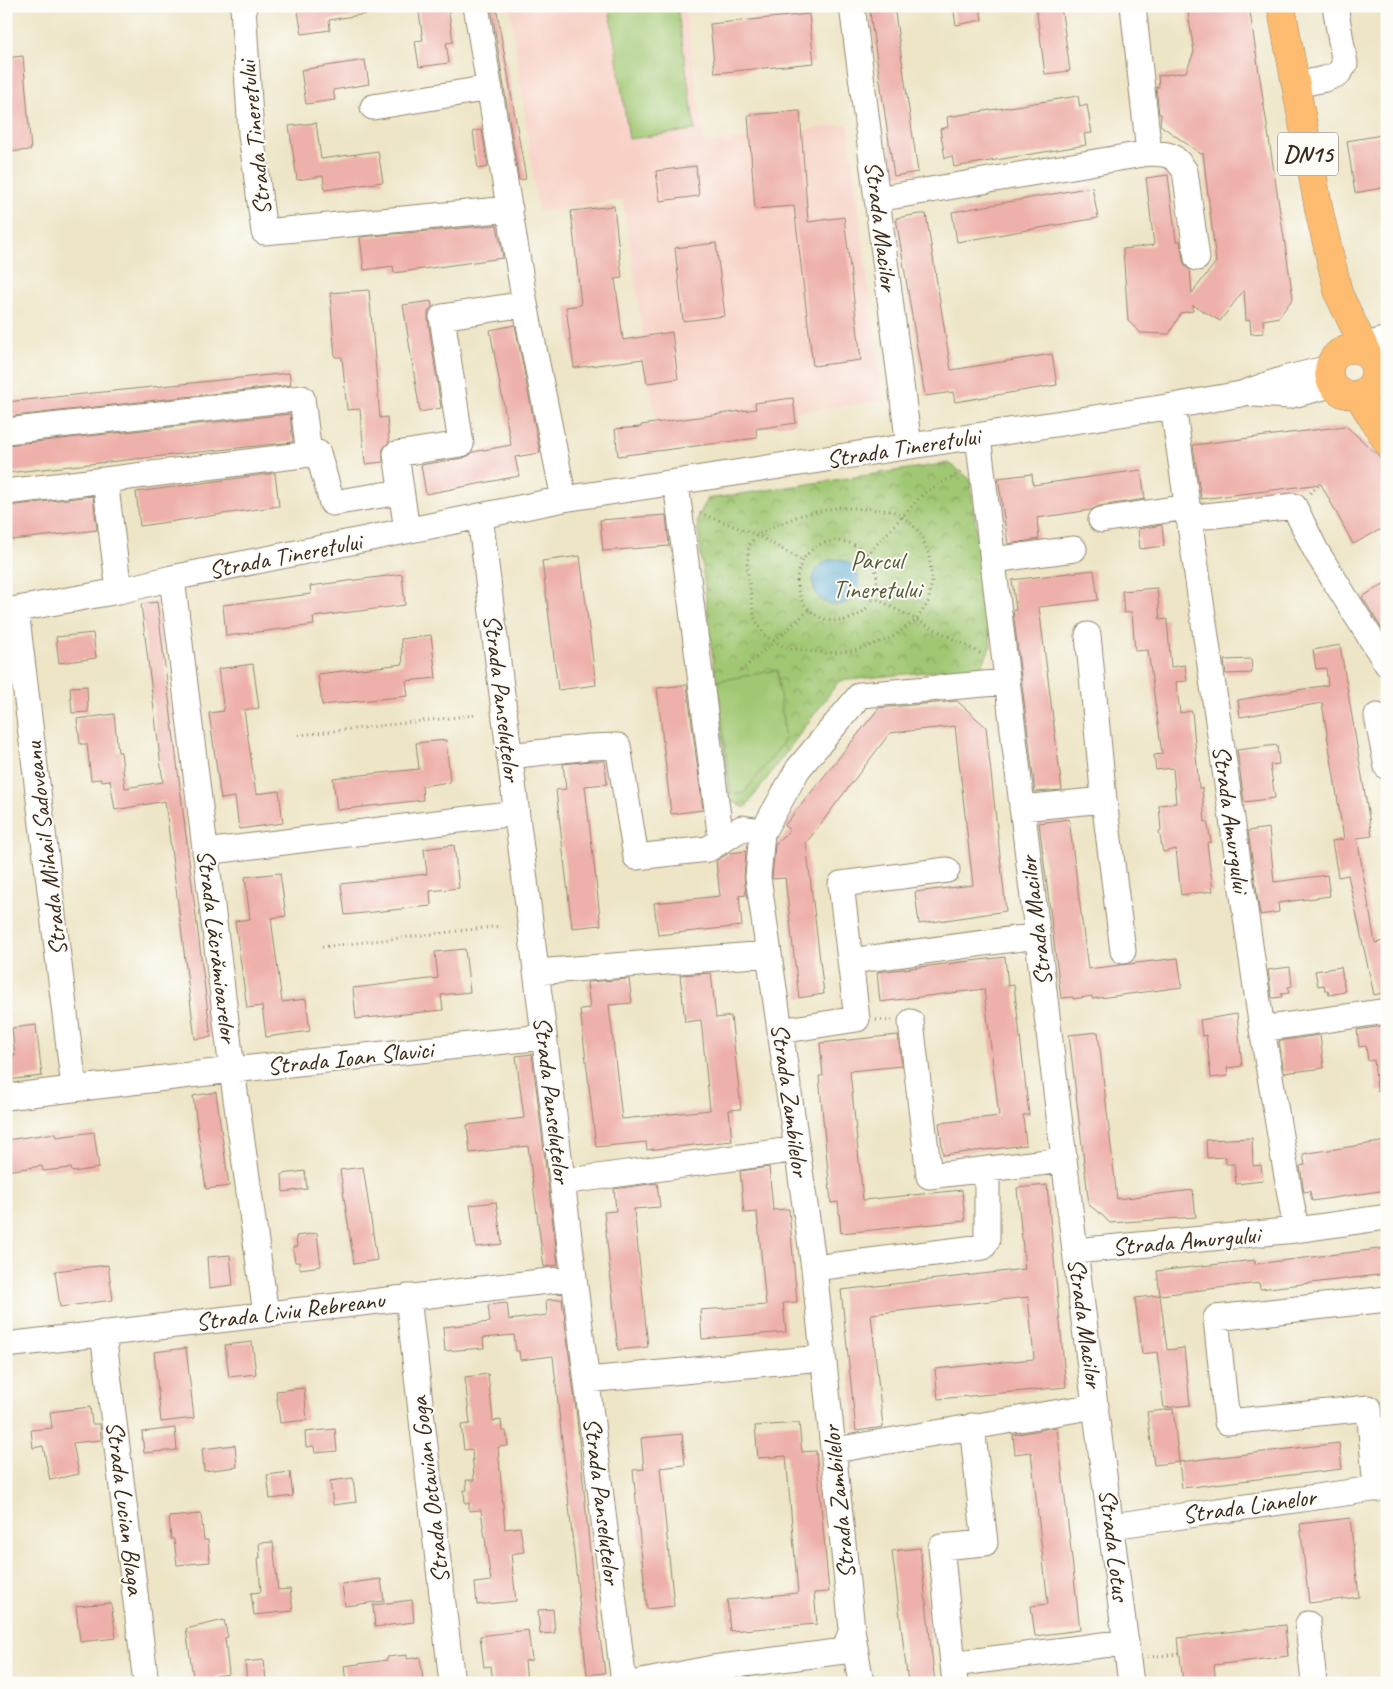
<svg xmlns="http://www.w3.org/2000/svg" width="1393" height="1689" font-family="Caveat,sans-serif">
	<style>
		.built { fill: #f7d1c6 }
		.park { fill: url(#park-crowns); stroke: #6e7848 }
		.pitch { fill: #a0c772; stroke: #6e7848 }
		.water { fill: url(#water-ripples); stroke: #486876 }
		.building { fill: #eeb0aa }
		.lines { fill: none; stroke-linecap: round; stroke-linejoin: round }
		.minor-casing { stroke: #948872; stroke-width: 27 }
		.major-casing { stroke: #948872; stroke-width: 29 }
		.path { stroke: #948872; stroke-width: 3; stroke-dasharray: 1 4; stroke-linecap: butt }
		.minor { stroke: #fff; stroke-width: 25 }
		.major { stroke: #fdbc70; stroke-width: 28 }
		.labels { text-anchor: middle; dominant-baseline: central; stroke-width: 4; stroke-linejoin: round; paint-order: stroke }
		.shield { fill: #fdfcf7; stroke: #75695f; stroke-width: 1 }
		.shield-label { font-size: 24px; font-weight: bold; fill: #3b2a1e }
		.street-label { font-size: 25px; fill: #3b2a1e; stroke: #fdfcf7 }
		.park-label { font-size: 25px; fill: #595937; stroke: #fdfcf7 }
	</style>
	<defs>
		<pattern id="park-crowns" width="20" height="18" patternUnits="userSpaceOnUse" patternTransform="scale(1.25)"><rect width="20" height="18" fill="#a0c772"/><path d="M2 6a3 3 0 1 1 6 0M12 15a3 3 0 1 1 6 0" fill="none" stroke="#84a25d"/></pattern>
		<pattern id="water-ripples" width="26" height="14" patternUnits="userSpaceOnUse" patternTransform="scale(1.25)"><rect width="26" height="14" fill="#54a7cf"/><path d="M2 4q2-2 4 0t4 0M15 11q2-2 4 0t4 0" fill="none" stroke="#4788a7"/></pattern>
	</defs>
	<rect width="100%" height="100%" fill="#fdfcf7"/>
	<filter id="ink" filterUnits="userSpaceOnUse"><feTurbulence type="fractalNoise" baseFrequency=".02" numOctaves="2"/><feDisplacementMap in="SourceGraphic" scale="10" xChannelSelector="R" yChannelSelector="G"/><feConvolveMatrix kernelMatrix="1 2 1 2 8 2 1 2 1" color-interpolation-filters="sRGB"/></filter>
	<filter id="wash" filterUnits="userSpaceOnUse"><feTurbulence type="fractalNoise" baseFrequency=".0096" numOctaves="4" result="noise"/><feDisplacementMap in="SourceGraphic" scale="20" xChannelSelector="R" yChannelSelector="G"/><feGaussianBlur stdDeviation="1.12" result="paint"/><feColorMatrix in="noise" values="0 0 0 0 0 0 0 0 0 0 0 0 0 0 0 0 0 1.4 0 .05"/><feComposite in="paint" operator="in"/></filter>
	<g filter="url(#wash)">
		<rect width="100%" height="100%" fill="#ede5c6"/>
		<path class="built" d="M 510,6 L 684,6 L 705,144 L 848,124 L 883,401 L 657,429 L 623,200 L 538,212 Z"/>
		<path class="park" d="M 949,463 L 970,479 L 991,645 L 982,666 L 839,681 L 745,808 L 729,800 L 697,520 L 707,499 Z"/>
		<path class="pitch" d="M 609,6 L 677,6 L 695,130 L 629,139 Z
			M 777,670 L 785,740 L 744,793 L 731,794 L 717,681 Z"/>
		<path class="water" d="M813 582a23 23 0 1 1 46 0a23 23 0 1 1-46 0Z"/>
		<g id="blocks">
			<path class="building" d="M 297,6 L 365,6 L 366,14 L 329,20 L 330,30 L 302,34 Z
				M 418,6 L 448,6 L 453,42 L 446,43 L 449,63 L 419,67 L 415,41 L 423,40 Z
				M 491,6 L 496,6 L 526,179 L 519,180 Z
				M 869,6 L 894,6 L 918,172 L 894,176 Z
				M 953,6 L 980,6 L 982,20 L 956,25 Z
				M 1036,6 L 1061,6 L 1070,71 L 1045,74 Z
				M 1187,6 L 1249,6 L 1293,298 L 1279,317 L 1263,320 L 1264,333 L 1251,334 L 1250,320 L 1246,321 L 1244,290 L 1220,321 L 1193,305 L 1193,311 L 1181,313 L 1169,334 L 1141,333 L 1128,321 L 1123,249 L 1154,245 L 1146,178 L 1168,175 L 1176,241 L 1180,241 L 1183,260 L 1185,266 L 1190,270 L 1192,293 L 1216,262 L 1203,153 L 1201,154 L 1160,125 L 1161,114 L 1159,114 L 1156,87 L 1159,87 L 1158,76 L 1186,72 L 1194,52 Z
				M 809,14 L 814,63 L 715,73 L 710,24 Z
				M 23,56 L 31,150 L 6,152 L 6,58 Z
				M 365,60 L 369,84 L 333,90 L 335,100 L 306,104 L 301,70 Z
				M 1078,96 L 1080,107 L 1087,105 L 1092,133 L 1084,134 L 1086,145 L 954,167 L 952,156 L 945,158 L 940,129 L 948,127 L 947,117 Z
				M 800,111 L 808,222 L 844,217 L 861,360 L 813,366 L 794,206 L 755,209 L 748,115 Z
				M 316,123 L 321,159 L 378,151 L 383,182 L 325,190 L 323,176 L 297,180 L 289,126 Z
				M 482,130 L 488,167 L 478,169 L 473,131 Z
				M 1387,134 L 1387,187 L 1355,193 L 1347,141 Z
				M 696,166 L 699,196 L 660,201 L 656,171 Z
				M 1092,187 L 1098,218 L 957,242 L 952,212 Z
				M 614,206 L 622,278 L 615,279 L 623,340 L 672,332 L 678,379 L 647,383 L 643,359 L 574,368 L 566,307 L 581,305 L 571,211 Z
				M 920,214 L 926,214 L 951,370 L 1052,354 L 1057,385 L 955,402 L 953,392 L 925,396 L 896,218 Z
				M 497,225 L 503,258 L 394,273 L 393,266 L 364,270 L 360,237 Z
				M 716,243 L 725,316 L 683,321 L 675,248 Z
				M 369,290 L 380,418 L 387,417 L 389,442 L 383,449 L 383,462 L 365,464 L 360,409 L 347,410 L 342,357 L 335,357 L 330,293 Z
				M 431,301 L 432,307 L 428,312 L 428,319 L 441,408 L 420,412 L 403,305 Z
				M 515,325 L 540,453 L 515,457 L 519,476 L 426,494 L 421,465 L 463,458 L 470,455 L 473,452 L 511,445 L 490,330 Z
				M 289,373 L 291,385 L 6,417 L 6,402 Z
				M 793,398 L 796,423 L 756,429 L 757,438 L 618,456 L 615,429 L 641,427 L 641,425 L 756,409 L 755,403 Z
				M 290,414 L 293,442 L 6,473 L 6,445 Z
				M 1346,426 L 1379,456 L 1387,470 L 1387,526 L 1353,544 L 1321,484 L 1201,499 L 1193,445 Z
				M 1141,470 L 1145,499 L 1099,506 L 1091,510 L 1037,518 L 1039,539 L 1008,544 L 998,478 L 1032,474 L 1033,485 Z
				M 275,473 L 279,506 L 140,526 L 136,492 Z
				M 93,496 L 97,530 L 12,540 L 8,506 Z
				M 666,515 L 669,546 L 603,551 L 600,520 Z
				M 1162,525 L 1164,546 L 1140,549 L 1138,529 Z
				M 580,556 L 596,685 L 558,690 L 542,561 Z
				M 1094,570 L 1098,600 L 1039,607 L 1062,790 L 1035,792 L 1013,610 L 1016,610 L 1012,580 Z
				M 402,574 L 405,605 L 313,617 L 314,625 L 226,636 L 223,605 L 311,594 L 310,586 Z
				M 1387,582 L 1387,637 L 1362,597 Z
				M 1157,588 L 1160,620 L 1167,619 L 1171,667 L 1185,665 L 1187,681 L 1176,682 L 1180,713 L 1192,711 L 1199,788 L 1202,788 L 1205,822 L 1207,821 L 1211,842 L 1207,843 L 1213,891 L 1181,895 L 1176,849 L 1163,852 L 1159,831 L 1161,831 L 1159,805 L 1176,803 L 1173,768 L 1156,770 L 1154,755 L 1162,754 L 1148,650 L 1135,651 L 1132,612 L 1124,613 L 1122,591 Z
				M 157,602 L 211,1037 L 195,1039 L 165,801 L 115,810 L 110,780 L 101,781 L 101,779 L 91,780 L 87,744 L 80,744 L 77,719 L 114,714 L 118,752 L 121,752 L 125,788 L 163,782 L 141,604 Z
				M 93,633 L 96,658 L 59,663 L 56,637 Z
				M 431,635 L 436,678 L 406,681 L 408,696 L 322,705 L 318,674 L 403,664 L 401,639 Z
				M 1340,645 L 1372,836 L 1357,838 L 1375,943 L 1384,941 L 1387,952 L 1387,992 L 1374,995 L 1348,875 L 1338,877 L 1332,841 L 1344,839 L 1322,703 L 1240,717 L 1238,700 L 1328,685 L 1326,668 L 1316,669 L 1313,650 Z
				M 1251,659 L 1252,673 L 1226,674 L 1224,660 Z
				M 253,664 L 259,708 L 244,710 L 256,794 L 279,791 L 283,823 L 239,829 L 235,797 L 221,799 L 209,713 L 224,711 L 218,669 Z
				M 687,685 L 703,810 L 671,814 L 657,688 Z
				M 87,686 L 88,712 L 72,713 L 70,687 Z
				M 957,701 L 986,727 L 1006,911 L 919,924 L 915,892 L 973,885 L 955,726 L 890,733 L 806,843 L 824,994 L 799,998 L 785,878 L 773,879 L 772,877 L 775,845 L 790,830 L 784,826 L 879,708 Z
				M 446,740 L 450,782 L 422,786 L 423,800 L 337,810 L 333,778 L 419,769 L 416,743 Z
				M 1277,745 L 1279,764 L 1270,765 L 1275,798 L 1244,802 L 1237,750 Z
				M 590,761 L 605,761 L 607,784 L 585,786 L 601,925 L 572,928 L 556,790 L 566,789 L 563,764 Z
				M 1069,819 L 1088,969 L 1178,958 L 1182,987 L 1092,999 L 1092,996 L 1073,999 L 1073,997 L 1061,998 L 1039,823 Z
				M 1269,828 L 1274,882 L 1327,875 L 1330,896 L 1278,903 L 1279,912 L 1260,915 L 1248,831 Z
				M 454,845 L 459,888 L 430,891 L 431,906 L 345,915 L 341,884 L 427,874 L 424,849 Z
				M 746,851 L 744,876 L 746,895 L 739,896 L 742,926 L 658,935 L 654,903 L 720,896 L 716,861 L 729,853 Z
				M 280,873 L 286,916 L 271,918 L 282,1002 L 306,999 L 310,1031 L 266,1037 L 262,1006 L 247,1008 L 235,921 L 250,919 L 245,877 Z
				M 465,949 L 470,992 L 441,995 L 443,1010 L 356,1019 L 353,988 L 438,978 L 435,952 Z
				M 1005,957 L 1008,986 L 1014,985 L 1029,1115 L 1023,1115 L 1026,1145 L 943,1155 L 939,1123 L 999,1116 L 984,989 L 880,1002 L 877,972 Z
				M 1290,967 L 1292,986 L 1288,987 L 1289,993 L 1281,994 L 1282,997 L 1272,998 L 1268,970 Z
				M 1341,967 L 1345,992 L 1329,995 L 1328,991 L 1325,991 L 1324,985 L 1318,986 L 1315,971 Z
				M 711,973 L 716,1018 L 731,1016 L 741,1109 L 729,1110 L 732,1141 L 647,1150 L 646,1142 L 596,1147 L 580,1009 L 590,1008 L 587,982 L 629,979 L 632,1003 L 609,1005 L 622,1119 L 710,1110 L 701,1020 L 685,1022 L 680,975 Z
				M 1237,1014 L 1242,1066 L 1227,1068 L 1228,1076 L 1211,1078 L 1206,1035 L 1202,1036 L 1200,1020 Z
				M 36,1025 L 42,1076 L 6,1080 L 6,1057 L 15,1056 L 12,1028 Z
				M 1384,1026 L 1387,1048 L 1387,1091 L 1377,1091 L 1374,1060 L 1368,1061 L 1366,1046 L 1359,1047 L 1357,1030 Z
				M 1098,1032 L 1117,1199 L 1193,1190 L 1196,1217 L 1110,1223 L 1102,1215 L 1089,1205 L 1069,1035 Z
				M 898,1035 L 902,1066 L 850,1071 L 863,1200 L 962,1190 L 965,1221 L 841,1233 L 838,1202 L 831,1203 L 819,1076 L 823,1076 L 820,1043 Z
				M 1320,1035 L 1324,1068 L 1284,1073 L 1279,1041 Z
				M 532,1054 L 558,1265 L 544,1267 L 528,1146 L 470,1153 L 467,1125 L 524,1118 L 516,1056 Z
				M 216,1092 L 229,1186 L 206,1189 L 193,1096 Z
				M 94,1132 L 99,1168 L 72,1172 L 71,1168 L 43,1171 L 42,1166 L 6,1171 L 6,1140 L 56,1133 L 57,1137 Z
				M 1252,1138 L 1253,1166 L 1261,1165 L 1263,1181 L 1236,1184 L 1234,1164 L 1226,1164 L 1226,1157 L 1207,1158 L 1206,1140 Z
				M 1387,1141 L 1387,1190 L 1312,1201 L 1310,1191 L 1304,1192 L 1300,1166 L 1305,1165 L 1303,1154 Z
				M 363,1167 L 377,1260 L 354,1264 L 340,1170 Z
				M 769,1167 L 773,1210 L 789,1209 L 797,1302 L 783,1303 L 786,1332 L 702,1339 L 700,1310 L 766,1305 L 757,1212 L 744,1213 L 740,1171 Z
				M 305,1171 L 307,1189 L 283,1192 L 282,1174 Z
				M 657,1183 L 660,1207 L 634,1209 L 648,1347 L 618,1350 L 604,1212 L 616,1211 L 614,1189 Z
				M 1047,1185 L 1066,1387 L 938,1399 L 935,1369 L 1034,1359 L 1028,1297 L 871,1314 L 883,1427 L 856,1431 L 841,1290 L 1025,1269 L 1017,1188 Z
				M 496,1202 L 502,1244 L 476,1247 L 470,1205 Z
				M 317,1233 L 321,1266 L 300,1269 L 299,1262 L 295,1262 L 293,1247 L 297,1247 L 296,1236 Z
				M 1387,1248 L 1387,1274 L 1260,1289 L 1259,1283 L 1160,1295 L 1157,1271 L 1255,1260 L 1255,1264 Z
				M 230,1255 L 233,1285 L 209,1288 L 207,1257 Z
				M 108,1265 L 113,1300 L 60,1307 L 55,1271 Z
				M 1160,1295 L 1167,1350 L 1184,1348 L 1190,1405 L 1164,1408 L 1157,1352 L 1142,1354 L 1135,1298 Z
				M 562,1299 L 576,1409 L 594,1593 L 605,1673 L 587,1675 L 553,1356 L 520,1360 L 519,1351 L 516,1351 L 514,1335 L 483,1338 L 484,1348 L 445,1351 L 443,1327 L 490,1322 L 488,1305 L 507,1303 L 509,1320 L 547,1315 L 546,1300 Z
				M 252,1342 L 256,1374 L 229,1377 L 225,1345 Z
				M 186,1348 L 194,1418 L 161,1422 L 154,1352 Z
				M 488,1374 L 493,1421 L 501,1420 L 502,1431 L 506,1431 L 508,1446 L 498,1447 L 505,1529 L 520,1527 L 524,1552 L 511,1554 L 516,1601 L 477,1605 L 475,1583 L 491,1581 L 481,1510 L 469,1511 L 469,1503 L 465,1503 L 464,1490 L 467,1490 L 466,1480 L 474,1480 L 472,1449 L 464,1450 L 461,1425 L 470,1424 L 465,1377 Z
				M 304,1388 L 307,1420 L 280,1423 L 276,1391 Z
				M 90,1407 L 92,1424 L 100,1424 L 101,1440 L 73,1443 L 79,1474 L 50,1480 L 43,1446 L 33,1448 L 31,1430 L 52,1428 L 50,1412 Z
				M 1173,1409 L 1179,1462 L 1154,1465 L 1147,1412 Z
				M 799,1423 L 802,1452 L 816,1451 L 829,1592 L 814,1593 L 817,1624 L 730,1631 L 727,1600 L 798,1593 L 786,1456 L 758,1458 L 755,1426 Z
				M 1057,1427 L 1080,1630 L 1035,1636 L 1031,1606 L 1048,1604 L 1031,1452 L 1015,1454 L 1013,1435 Z
				M 175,1428 L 177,1450 L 144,1453 L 142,1432 Z
				M 335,1429 L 337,1451 L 315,1453 L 314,1446 L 306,1447 L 305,1432 Z
				M 682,1434 L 685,1465 L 660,1468 L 674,1606 L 647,1609 L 633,1470 L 644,1469 L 641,1438 Z
				M 1339,1443 L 1342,1469 L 1182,1488 L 1179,1462 Z
				M 235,1445 L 237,1467 L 204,1471 L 202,1449 Z
				M 290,1472 L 293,1496 L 270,1499 L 267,1475 Z
				M 353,1478 L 356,1502 L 333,1505 L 330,1481 Z
				M 201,1514 L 204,1540 L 208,1540 L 210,1562 L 177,1565 L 174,1539 L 171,1539 L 169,1517 Z
				M 1350,1518 L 1359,1597 L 1309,1603 L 1300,1524 Z
				M 273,1542 L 278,1590 L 290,1589 L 293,1611 L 254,1615 L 251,1593 L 261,1592 L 258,1558 L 260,1558 L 259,1543 Z
				M 920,1548 L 935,1683 L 908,1683 L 892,1551 Z
				M 381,1579 L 384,1601 L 345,1606 L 342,1584 Z
				M 412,1600 L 414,1622 L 375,1627 L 373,1605 Z
				M 111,1603 L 116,1638 L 80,1642 L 76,1606 Z
				M 553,1609 L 555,1633 L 540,1634 L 538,1610 Z
				M 224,1620 L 228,1637 L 225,1638 L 229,1674 L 216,1676 L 217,1680 L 199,1682 L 198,1676 L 193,1677 L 186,1629 Z
				M 1285,1625 L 1288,1656 L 1214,1665 L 1216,1683 L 1183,1683 L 1178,1638 Z
				M 528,1630 L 532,1660 L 525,1661 L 527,1683 L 493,1683 L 491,1666 L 484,1667 L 480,1636 Z
				M 407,1655 L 407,1659 L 420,1657 L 423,1679 L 396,1683 L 346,1683 L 344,1666 L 387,1660 L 387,1657 Z
				M 264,1660 L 266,1681 L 247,1683 L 245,1662 Z"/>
		</g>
	</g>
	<g filter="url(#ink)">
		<use href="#blocks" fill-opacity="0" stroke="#948872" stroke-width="1"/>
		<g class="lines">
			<g class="minor-casing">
				<path id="minor" d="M 243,6 L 251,134 L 264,232 L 510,209
					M 476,6 L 525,304 L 564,499
					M 852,6 L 909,446
					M 1133,6 L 1149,153
					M 1296,85 L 1325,79 L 1338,74 L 1345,64 L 1335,6
					M 373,107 L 490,88
					M 877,199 L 1149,153 C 1169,154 1174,154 1185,171 L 1197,258
					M 1364,346 L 1387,339
					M 1254,394 L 1289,396 L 1332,385
					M 1173,406 L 1262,1029 L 1296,1230
					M 6,431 L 302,398 L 309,454
					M 978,436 L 1075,1251 L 1131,1683
					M 676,483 L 721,841
					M 6,492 L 105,480
					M 480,516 L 624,1683
					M 1188,518 L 1294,506 L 1316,551 L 1387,664
					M 1101,520 L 1187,507
					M 407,531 L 396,454 L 461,444 L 442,317 L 525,304
					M 993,560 L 1074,549
					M 172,578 L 232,1070 L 266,1314
					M 119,591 L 105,480 L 318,453 L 332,503 L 401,492
					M 16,610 L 74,1088
					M 6,611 L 119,591 L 172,578 L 564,499 L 1173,406 L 1241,394 L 1284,379 L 1329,368
					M 1088,635 L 1104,800
					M 1377,716 L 1387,767
					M 509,756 L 589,747 L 618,746 L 636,857 L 708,849 L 742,828 L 761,831 L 762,833
					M 1022,808 L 1104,800 L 1123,951
					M 205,852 L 516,813
					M 850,961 L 1037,936
					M 536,972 L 768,954
					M 911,1022 L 929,1176 L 1064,1160
					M 1262,1029 L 1387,1011
					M 780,1031 L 857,1019 L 841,884 L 947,870
					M 6,1097 L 232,1070 L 544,1037
					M 562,1182 L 797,1149
					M 1075,1251 L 1296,1230 L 1387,1217
					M 814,1268 L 983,1247 L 987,1240 L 987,1169
					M 408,1297 L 452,1683
					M 103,1333 L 146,1683
					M 6,1345 L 574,1278
					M 587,1380 L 822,1358
					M 835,1450 L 1096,1406
					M 1376,1489 L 1369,1408 L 1227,1422 L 1216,1318 L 1387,1299
					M 1112,1526 L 1387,1487
					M 1308,1624 L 1314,1683
					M 953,1664 L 941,1547 L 985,1543 L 972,1426
					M 637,1683 L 713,1668 L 844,1651 L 852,1629
					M 861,1683 L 852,1629 L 814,1268 L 758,877 L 762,833 L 798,769 L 860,695 L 1007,682
					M 955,1683 L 953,1664 L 1126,1642"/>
			</g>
			<g class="major-casing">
				<path id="major" d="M 1281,6 L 1320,215 L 1339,295 L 1368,355
					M1329 372a23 23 0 1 1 46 0a23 23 0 1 1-46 0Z
					M 1358,395 L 1387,442"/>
			</g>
			<path class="path" d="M 1310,493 L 1321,484
				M 839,507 L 892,511 L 902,516 L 920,532 L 929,555 L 932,581 L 928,603 L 916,620 L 891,638 L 854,651 L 826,653 L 786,648 L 764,635 L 754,617 L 747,567 L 749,545 L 757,535 L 798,516 Z
				M 700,513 L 757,535 L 803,561
				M797 581a40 40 0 1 1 80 0a40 40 0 1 1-80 0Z
				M 867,555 L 924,493 L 961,472
				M 873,597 L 982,654 L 982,656
				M 741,671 L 809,610
				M 299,735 L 475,715
				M 322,947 L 501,926
				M 876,1020 L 892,1021
				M 1148,1657 L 1179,1654"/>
			<use href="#minor" class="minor"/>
			<use href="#major" class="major"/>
		</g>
	</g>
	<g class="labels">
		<rect class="shield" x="1278" y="132.5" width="60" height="43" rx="4"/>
		<g class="shield-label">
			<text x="1308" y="154">DN15</text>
		</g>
		<g class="street-label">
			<text transform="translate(255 138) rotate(-96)">Strada Tineretului</text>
			<text transform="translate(881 226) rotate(83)">Strada Macilor</text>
			<text transform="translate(903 448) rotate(-9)">Strada Tineretului</text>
			<text transform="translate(285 556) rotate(-11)">Strada Tineretului</text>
			<text transform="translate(502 698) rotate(83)">Strada Panseluțelor</text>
			<text transform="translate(1231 819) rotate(82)">Strada Amurgului</text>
			<text transform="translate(46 849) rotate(-97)">Strada Mihail Sadoveanu</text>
			<text transform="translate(1036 921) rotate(-97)">Strada Macilor</text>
			<text transform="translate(217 946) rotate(83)">Strada Lăcrămioarelor</text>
			<text transform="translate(350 1058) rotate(-6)">Strada Ioan Slavici</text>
			<text transform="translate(552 1100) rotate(83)">Strada Panseluțelor</text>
			<text transform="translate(790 1100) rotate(82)">Strada Zambilelor</text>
			<text transform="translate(1186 1241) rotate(-5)">Strada Amurgului</text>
			<text transform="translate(290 1311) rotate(-7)">Strada Liviu Rebreanu</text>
			<text transform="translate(1085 1323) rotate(82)">Strada Macilor</text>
			<text transform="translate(430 1490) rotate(-97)">Strada Octavian Goga</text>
			<text transform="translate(602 1501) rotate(83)">Strada Panseluțelor</text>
			<text transform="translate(839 1502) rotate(-96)">Strada Zambilelor</text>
			<text transform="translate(1249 1506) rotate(-8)">Strada Lianelor</text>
			<text transform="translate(125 1508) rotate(83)">Strada Lucian Blaga</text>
			<text transform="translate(1114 1545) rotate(83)">Strada Lotus</text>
		</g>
		<g class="park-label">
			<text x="877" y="561">Parcul<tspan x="877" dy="29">Tineretului</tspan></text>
		</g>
	</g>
	<rect width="1393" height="1689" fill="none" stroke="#fdfcf7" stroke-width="25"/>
</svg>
